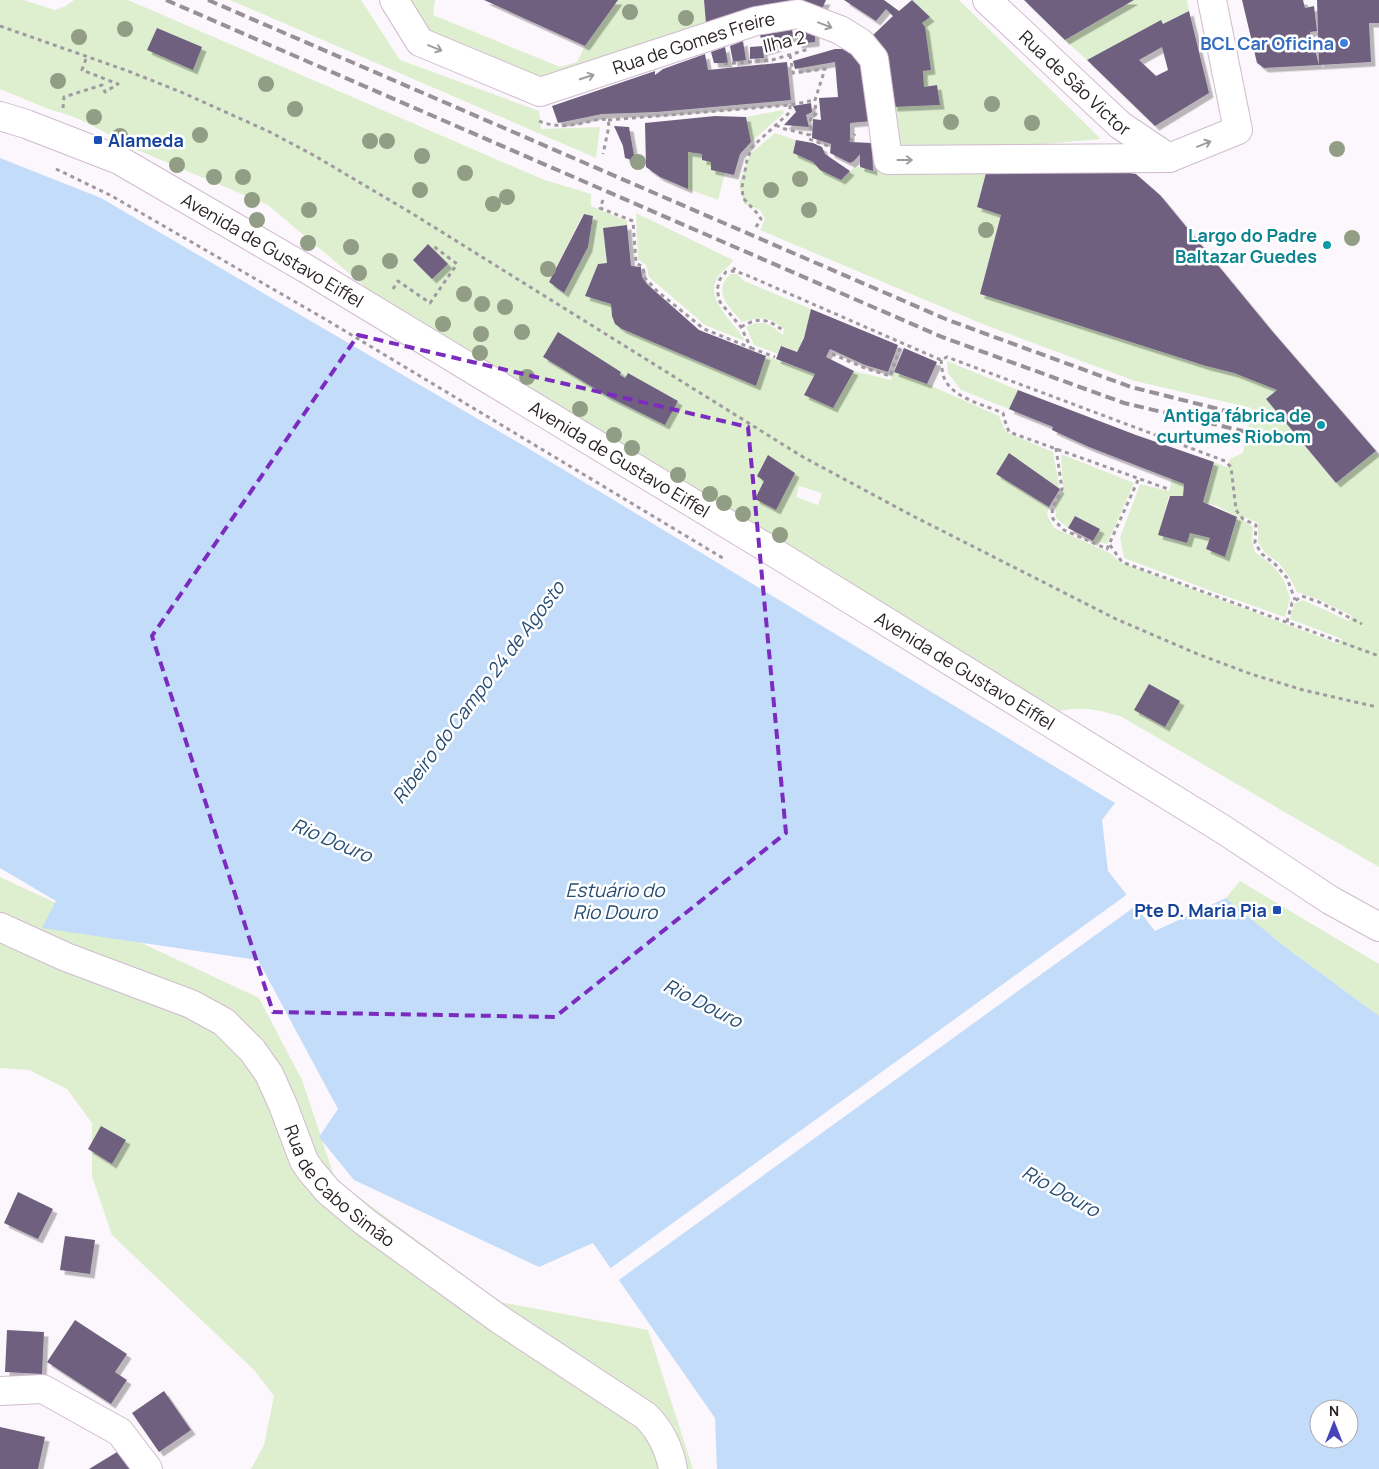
<svg xmlns="http://www.w3.org/2000/svg" width="1379" height="1469" font-family="Manrope,sans-serif">
	<style>
		.green { fill: #ddefce; fill-rule: evenodd }
		.water { fill: #c2dcf9; fill-rule: evenodd }
		.pier { fill: #fcf7fc }
		.building { fill: #6f617f; fill-rule: evenodd; filter: url(#shadow) }
		.lines { fill: none; stroke-linecap: round; stroke-linejoin: round }
		.street-casing { stroke: #d1bbcf; stroke-width: 30 }
		.primary-casing { stroke: #d1bbcf; stroke-width: 30 }
		.path { stroke: #a09aa0; stroke-width: 3; stroke-dasharray: 4 4; stroke-linecap: butt }
		.street { stroke: #fff; stroke-width: 28 }
		.primary { stroke: #fff; stroke-width: 28 }
		.rail { stroke: #979197; stroke-width: 4; stroke-dasharray: 10 5; stroke-linecap: butt }
		.tree { fill: #929d85 }
		.oneway { stroke: #9f9c9f }
		.marked { fill: none; stroke: #7b2cbf; stroke-width: 4; stroke-dasharray: 10 6; stroke-linejoin: round }
		.shop-dot { fill: #3f7fe0; stroke: #fff; stroke-width: 2 }
		.transit-dot { fill: #1a4fb4; stroke: #fff; stroke-width: 2 }
		.culture-dot { fill: #0f9aa8; stroke: #fff; stroke-width: 2 }
		.labels { text-anchor: middle; dominant-baseline: central; stroke-width: 5; stroke-linejoin: round; paint-order: stroke }
		.street-label { font-size: 18px; fill: #2a2229; stroke: #fff }
		.shop-label { font-size: 18px; font-weight: bold; fill: #366cbe; stroke: #fff; text-anchor: end }
		.transit-label { font-size: 18px; font-weight: bold; fill: #164399; stroke: #fff; text-anchor: start }
		.culture-label { font-size: 18px; font-weight: bold; fill: #0d838f; stroke: #fff; text-anchor: end }
		.water-label { font-size: 19px; font-style: italic; fill: #264d73; stroke: #fff }
	</style>
	<defs>
		<filter id="shadow"><feDropShadow dx="4.5" dy="4.5" stdDeviation="0" flood-color="#0004"/></filter>
	</defs>
	<rect width="100%" height="100%" fill="#fcf7fc"/>
	<path class="green" d="M 0,0 L 23,0 L 55,10 L 66,6 L 74,0 L 128,0 L 542,179 L 591,194 L 591,206 L 627,221 L 627,225 L 603,228 L 607,263 L 598,264 L 585,296 L 611,304 L 622,329 L 756,386 L 766,356 L 815,374 L 804,395 L 833,408 L 854,371 L 891,380 L 894,372 L 927,384 L 999,416 L 1006,432 L 1053,452 L 1060,489 L 1009,454 L 996,474 L 1049,507 L 1047,515 L 1054,528 L 1110,553 L 1120,562 L 1339,644 L 1342,639 L 1290,619 L 1294,604 L 1303,600 L 1349,621 L 1352,616 L 1320,600 L 1297,592 L 1290,578 L 1278,562 L 1266,554 L 1258,542 L 1258,523 L 1244,517 L 1238,517 L 1253,527 L 1252,541 L 1255,552 L 1272,565 L 1284,580 L 1290,598 L 1285,617 L 1211,591 L 1124,558 L 1120,538 L 1140,484 L 1169,491 L 1172,479 L 1184,484 L 1183,496 L 1169,496 L 1159,535 L 1187,543 L 1190,533 L 1210,538 L 1206,549 L 1225,557 L 1237,517 L 1217,506 L 1203,502 L 1214,462 L 1227,467 L 1230,459 L 1243,453 L 1252,408 L 1135,381 L 980,323 L 760,230 L 765,219 L 760,210 L 744,204 L 739,183 L 750,154 L 775,133 L 796,140 L 793,153 L 813,162 L 820,170 L 841,180 L 855,166 L 873,171 L 986,173 L 977,207 L 1001,215 L 980,294 L 1206,366 L 1234,373 L 1277,390 L 1266,399 L 1336,483 L 1376,451 L 1379,456 L 1379,867 L 1122,717 C 1100,710 1082,706 1060,711 L 383,302 L 268,205 L 128,146 C 105,132 78,116 51,110 L 0,89 ZM 583,214 L 593,216 L 588,247 L 564,292 L 549,282 ZM 428,245 L 447,264 L 432,279 L 413,260 ZM 558,333 L 621,372 L 620,375 L 625,378 L 628,373 L 678,401 L 665,425 L 607,396 L 543,357 ZM 799,486 L 822,493 L 818,505 L 796,497 Z
		M 230,0 L 361,0 L 400,60 L 539,111 L 541,129 L 600,127 L 596,158 Z
		M 403,0 L 435,0 L 433,15 L 560,67 L 577,62 L 585,46 L 618,0 L 704,0 L 706,24 L 605,56 L 574,69 L 540,79 L 428,35 Z
		M 912,0 L 959,0 L 1101,139 L 952,152 L 899,148 L 893,107 L 939,105 L 937,85 L 924,87 L 923,71 L 931,70 L 922,23 L 930,17 Z
		M 1134,0 L 1187,0 L 1189,11 L 1163,24 L 1161,21 L 1087,60 L 1065,40 Z
		M 783,110 L 784,113 L 751,142 L 746,117 Z
		M 688,152 L 702,154 L 711,162 L 711,170 L 725,173 L 718,200 L 688,189 Z
		M 636,213 L 733,260 C 728,269 722,270 718,277 C 703,300 735,322 745,341 L 705,325 L 649,277 L 646,265 L 638,259 Z
		M 730,274 L 737,274 L 744,281 L 811,309 L 804,338 L 797,352 L 781,346 L 778,354 L 754,345 L 746,327 C 765,319 768,323 783,335 L 784,329 C 768,316 762,317 742,322 C 729,306 712,293 730,274 Z
		M 947,361 L 1018,390 L 1009,409 L 961,390 L 948,373 Z
		M 1061,454 L 1134,483 L 1107,544 L 1093,541 L 1100,529 L 1075,516 L 1068,528 L 1056,518 L 1055,504 L 1063,490 Z
		M 0,877 L 259,998 L 302,1080 L 335,1179 L 500,1302 L 648,1330 L 693,1469 L 251,1469 L 264,1445 L 274,1396 L 254,1370 L 112,1235 L 92,1176 L 92,1123 L 67,1089 L 29,1070 L 0,1068 Z
		M 1240,881 L 1379,964 L 1379,1016 L 1284,946 L 1226,898 Z"/>
	<path class="water" d="M 0,158 L 101,198 L 526,447 L 1115,803 L 1102,820 L 1108,871 L 1155,931 L 1226,898 L 1284,946 L 1379,1016 L 1379,1469 L 717,1469 L 715,1418 L 593,1243 L 539,1267 L 354,1180 L 319,1137 L 338,1109 L 258,960 L 42,928 L 56,901 L 0,868 ZM 1319,1409 L 1349,1409 L 1349,1439 L 1319,1439 Z"/>
	<path class="pier" d="M 1129,893 L 1137,905 L 616,1282 L 608,1270 Z"/>
	<path class="building" d="M 484,0 L 618,0 L 585,46 Z
		M 704,0 L 826,0 L 822,9 L 799,2 L 776,4 L 753,8 L 706,24 Z
		M 844,0 L 884,0 L 899,11 L 912,0 L 930,17 L 922,23 L 925,27 L 931,70 L 923,71 L 924,87 L 937,85 L 940,105 L 893,107 L 887,55 L 871,37 L 893,16 L 886,9 L 876,21 Z
		M 1024,0 L 1134,0 L 1065,40 Z
		M 1242,0 L 1303,0 L 1305,8 L 1314,6 L 1317,31 L 1310,32 L 1319,65 L 1264,68 L 1257,63 Z
		M 1317,0 L 1379,0 L 1379,23 L 1369,23 L 1371,62 L 1319,65 Z
		M 1189,11 L 1209,93 L 1155,126 L 1087,60 L 1161,20 L 1163,24 ZM 1162,47 L 1168,70 L 1156,76 L 1139,60 Z
		M 157,28 L 202,47 L 193,70 L 147,50 Z
		M 792,28 L 793,37 L 775,42 L 778,47 L 763,51 L 764,58 L 750,59 L 750,47 L 763,46 L 760,35 L 775,30 Z
		M 796,28 L 815,30 L 815,42 L 797,44 Z
		M 743,41 L 746,60 L 733,62 L 730,46 Z
		M 725,47 L 728,63 L 714,63 L 711,52 Z
		M 835,49 L 847,49 L 863,65 L 872,121 L 850,123 L 850,142 L 872,143 L 873,171 L 860,167 L 860,154 L 854,161 L 850,163 L 830,153 L 831,144 L 812,138 L 813,119 L 821,120 L 819,98 L 838,97 L 835,62 L 795,69 L 793,61 Z
		M 705,54 L 708,70 L 787,62 L 791,100 L 657,112 L 602,114 L 558,123 L 552,106 L 655,71 L 655,75 L 663,69 Z
		M 811,103 L 812,112 L 806,115 L 809,127 L 784,125 L 796,112 L 793,106 Z
		M 715,116 L 746,117 L 751,142 L 740,154 L 734,175 L 711,170 L 711,162 L 702,160 L 702,154 L 688,152 L 688,189 L 660,177 L 646,167 L 645,123 Z
		M 614,126 L 629,127 L 635,161 L 625,158 L 623,146 Z
		M 796,140 L 813,143 L 822,147 L 825,154 L 850,171 L 841,180 L 820,170 L 813,162 L 793,153 Z
		M 1124,172 L 1136,174 L 1160,195 L 1272,331 L 1376,451 L 1336,483 L 1266,399 L 1277,390 L 1234,373 L 1206,366 L 980,294 L 1001,215 L 977,207 L 986,173 Z
		M 584,214 L 593,216 L 588,247 L 564,293 L 549,282 Z
		M 627,225 L 631,266 L 641,267 L 642,277 L 647,284 L 699,330 L 766,356 L 756,386 L 622,329 L 615,324 L 612,316 L 611,304 L 585,296 L 598,264 L 607,263 L 603,228 Z
		M 428,244 L 448,264 L 432,279 L 413,260 Z
		M 811,309 L 898,345 L 888,372 L 865,365 L 830,349 L 826,357 L 854,371 L 833,408 L 804,395 L 815,374 L 776,359 L 781,346 L 797,352 L 804,338 Z
		M 558,332 L 621,372 L 620,375 L 625,378 L 628,373 L 678,401 L 665,425 L 607,396 L 543,357 Z
		M 904,348 L 937,362 L 927,384 L 894,372 Z
		M 1018,390 L 1136,435 L 1214,462 L 1203,502 L 1237,517 L 1225,557 L 1206,549 L 1210,538 L 1190,533 L 1187,543 L 1158,535 L 1170,496 L 1183,496 L 1184,484 L 1089,447 L 1052,430 L 1053,427 L 1009,409 Z
		M 1009,453 L 1060,489 L 1049,507 L 996,474 Z
		M 768,455 L 795,473 L 776,510 L 755,499 L 764,481 L 757,476 Z
		M 1075,516 L 1100,529 L 1093,541 L 1068,528 Z
		M 1149,684 L 1180,701 L 1165,727 L 1134,710 Z
		M 101,1126 L 126,1140 L 112,1164 L 88,1149 Z
		M 18,1192 L 53,1209 L 38,1239 L 4,1223 Z
		M 65,1236 L 95,1240 L 90,1274 L 60,1270 Z
		M 75,1320 L 127,1354 L 115,1372 L 127,1380 L 111,1404 L 47,1362 Z
		M 7,1330 L 44,1332 L 42,1374 L 5,1372 Z
		M 164,1391 L 191,1430 L 159,1452 L 132,1413 Z
		M 0,1427 L 45,1437 L 38,1469 L 0,1469 Z
		M 127,1446 L 141,1469 L 89,1469 Z"/>
	<g class="lines">
		<g class="street-casing">
			<g id="street">
				<path id="s1" d="M 394,0 L 420,42 L 540,92 L 756,21 L 798,14 L 840,30 L 861,43 L 874,59 L 888,160 L 1169,158 L 1238,130 L 1212,0"/>
				<path id="s2" d="M 987,0 L 1120,125 L 1169,158"/>
				<path id="s3" d="M 0,927 L 66,957 L 191,1004 L 224,1022 L 252,1050 L 269,1074 L 283,1105 L 304,1161 L 311,1171 L 328,1191 L 365,1222 L 499,1319 L 646,1416 C 661,1431 669,1448 673,1469"/>
				<path d="M 0,1391 L 43,1389 L 120,1432 L 148,1469"/>
			</g>
		</g>
		<g class="primary-casing">
			<g id="primary">
				<path id="s4" d="M 0,116 L 26,124 L 119,160 L 310,271 L 762,545 L 1224,830 L 1330,900 L 1379,927"/>
			</g>
		</g>
		<path class="path" d="M 0,26 L 128,71 L 181,92 L 270,132 L 315,156 L 413,214 L 803,457 L 911,515 L 1116,619 L 1200,655 L 1251,674 L 1303,690 L 1377,707
			M 790,55 L 793,73 L 825,69 L 815,100 L 816,114 L 811,116 L 810,135
			M 724,64 L 772,60 L 809,49
			M 63,108 L 64,97 L 102,85 L 105,92 L 118,84 L 82,70 L 87,56
			M 608,120 L 790,105 L 815,100
			M 539,121 C 552,127 569,126 584,123 C 592,121 599,118 608,120 L 609,126 L 603,154
			M 776,125 L 781,128 L 810,135 L 809,139 L 831,147
			M 850,142 L 855,134
			M 56,169 L 110,195 L 330,322 L 726,560
			M 603,200 L 600,208 L 633,221 L 636,263 L 643,267 L 645,278 L 657,291 L 704,329 L 751,348 L 741,327 L 720,302 L 717,290 L 720,279 L 726,272 L 733,271 L 744,274 L 941,360 L 947,357 L 1225,461 L 1231,467 L 1236,510 L 1243,519 L 1256,525 L 1255,543 L 1262,554 L 1275,564 L 1287,578 L 1295,600
			M 756,227 L 761,219 L 756,212 L 743,198 L 742,187 L 747,160 L 752,147 L 790,112 L 790,105
			M 733,271 L 737,264
			M 393,289 L 398,281 L 430,303 L 457,264 L 432,245
			M 741,327 C 760,316 767,319 784,331
			M 751,348 L 775,357
			M 832,354 L 865,368 L 890,376 L 902,343
			M 941,360 C 942,367 942,374 945,380 C 955,399 985,405 1003,413 L 1005,421 L 1009,432 L 1168,489
			M 1056,448 L 1062,489 L 1052,509 L 1053,519 L 1064,530 L 1107,549 L 1139,478
			M 1110,545 L 1122,562 L 1379,656
			M 1287,622 L 1292,603 L 1302,596 L 1319,602 L 1362,624"/>
		<use href="#street" class="street"/>
		<use href="#primary" class="primary"/>
		<path class="rail" d="M 166,0 L 942,337 L 1124,403 L 1247,432
			M 208,0 L 948,320 L 1131,387 L 1250,417"/>
	</g>
	<g class="tree">
		<circle cx="630" cy="12" r="8"/>
		<circle cx="686" cy="18" r="8"/>
		<circle cx="125" cy="29" r="8"/>
		<circle cx="79" cy="37" r="8"/>
		<circle cx="58" cy="81" r="8"/>
		<circle cx="266" cy="84" r="8"/>
		<circle cx="992" cy="104" r="8"/>
		<circle cx="295" cy="109" r="8"/>
		<circle cx="94" cy="117" r="8"/>
		<circle cx="951" cy="122" r="8"/>
		<circle cx="1032" cy="123" r="8"/>
		<circle cx="200" cy="135" r="8"/>
		<circle cx="120" cy="136" r="8"/>
		<circle cx="370" cy="141" r="8"/>
		<circle cx="387" cy="141" r="8"/>
		<circle cx="1337" cy="149" r="8"/>
		<circle cx="422" cy="156" r="8"/>
		<circle cx="638" cy="162" r="8"/>
		<circle cx="177" cy="165" r="8"/>
		<circle cx="465" cy="173" r="8"/>
		<circle cx="214" cy="177" r="8"/>
		<circle cx="243" cy="177" r="8"/>
		<circle cx="800" cy="179" r="8"/>
		<circle cx="420" cy="190" r="8"/>
		<circle cx="771" cy="190" r="8"/>
		<circle cx="507" cy="197" r="8"/>
		<circle cx="252" cy="200" r="8"/>
		<circle cx="493" cy="204" r="8"/>
		<circle cx="309" cy="210" r="8"/>
		<circle cx="809" cy="210" r="8"/>
		<circle cx="257" cy="220" r="8"/>
		<circle cx="986" cy="230" r="8"/>
		<circle cx="1352" cy="238" r="8"/>
		<circle cx="308" cy="243" r="8"/>
		<circle cx="351" cy="247" r="8"/>
		<circle cx="390" cy="261" r="8"/>
		<circle cx="548" cy="269" r="8"/>
		<circle cx="359" cy="273" r="8"/>
		<circle cx="464" cy="294" r="8"/>
		<circle cx="482" cy="304" r="8"/>
		<circle cx="505" cy="307" r="8"/>
		<circle cx="443" cy="324" r="8"/>
		<circle cx="522" cy="332" r="8"/>
		<circle cx="481" cy="334" r="8"/>
		<circle cx="480" cy="353" r="8"/>
		<circle cx="527" cy="377" r="8"/>
		<circle cx="580" cy="409" r="8"/>
		<circle cx="614" cy="435" r="8"/>
		<circle cx="632" cy="448" r="8"/>
		<circle cx="678" cy="475" r="8"/>
		<circle cx="710" cy="494" r="8"/>
		<circle cx="724" cy="503" r="8"/>
		<circle cx="743" cy="514" r="8"/>
		<circle cx="780" cy="535" r="8"/>
	</g>
	<defs><path id="oneway-shaft" d="M-6 0H5M1.5-3L5.5 0L1.5 3" fill="none" stroke-width="1.6" stroke-linecap="round" stroke-linejoin="round" transform="scale(1.25)"/></defs>
	<g class="oneway">
		<use href="#oneway-shaft" transform="translate(825 25) rotate(21)"/>
		<use href="#oneway-shaft" transform="translate(435 48) rotate(22)"/>
		<use href="#oneway-shaft" transform="translate(587 77) rotate(-18)"/>
		<use href="#oneway-shaft" transform="translate(1204 144) rotate(-22)"/>
		<use href="#oneway-shaft" transform="translate(905 160)"/>
	</g>
	<path class="marked" d="M 358,335 L 748,427 L 786,833 L 555,1017 L 273,1012 L 152,636 Z"/>
	<circle class="shop-dot" cx="1344" cy="43" r="5"/>
	<g class="transit-dot">
		<rect x="93" y="135" width="10" height="10" rx="2.5"/>
		<rect x="1272" y="905" width="10" height="10" rx="2.5"/>
	</g>
	<g class="culture-dot">
		<circle cx="1327" cy="245" r="5"/>
		<circle cx="1321" cy="425" r="5"/>
	</g>
	<g class="labels">
		<g class="street-label">
			<text transform="translate(784 41) rotate(-13)">Ilha 2</text>
			<text stroke="none"><textPath href="#s1" startOffset="341">Rua de Gomes Freire</textPath></text>
			<text stroke="none"><textPath href="#s2" startOffset="121">Rua de São Victor</textPath></text>
			<text stroke="none"><textPath href="#s4" startOffset="305">Avenida de Gustavo Eiffel</textPath></text>
			<text stroke="none"><textPath href="#s4" startOffset="710">Avenida de Gustavo Eiffel</textPath></text>
			<text stroke="none"><textPath href="#s4" startOffset="1115">Avenida de Gustavo Eiffel</textPath></text>
			<text stroke="none"><textPath href="#s3" startOffset="448">Rua de Cabo Simão</textPath></text>
		</g>
		<g class="shop-label">
			<text x="1334" y="43">BCL Car Oficina</text>
		</g>
		<g class="transit-label">
			<text x="108" y="140">Alameda</text>
			<text x="1267" y="910" text-anchor="end">Pte D. Maria Pia</text>
		</g>
		<g class="culture-label">
			<text x="1317" y="235">Largo do Padre<tspan x="1317" dy="21">Baltazar Guedes</tspan></text>
			<text x="1311" y="415">Antiga fábrica de<tspan x="1311" dy="21">curtumes Riobom</tspan></text>
		</g>
		<g class="water-label">
			<text transform="translate(478 692) rotate(-53)">Ribeiro do Campo 24 de Agosto</text>
			<text transform="translate(332 840) rotate(23)">Rio Douro</text>
			<text x="615" y="890">Estuário do<tspan x="615" dy="22">Rio Douro</tspan></text>
			<text transform="translate(703 1003) rotate(27)">Rio Douro</text>
			<text transform="translate(1061 1191) rotate(29)">Rio Douro</text>
		</g>
	</g>
	<g transform="translate(1334 1424)"><circle r="24" fill="#ffffff" stroke="#aaa7a9"/>
	<path d="M0-4L9 19L0 12L-9 19Z" fill="#4643b9"/>
	<text y="-8" font-size="14" font-weight="bold" text-anchor="middle" fill="#2a2229">N</text>
	</g>
</svg>
